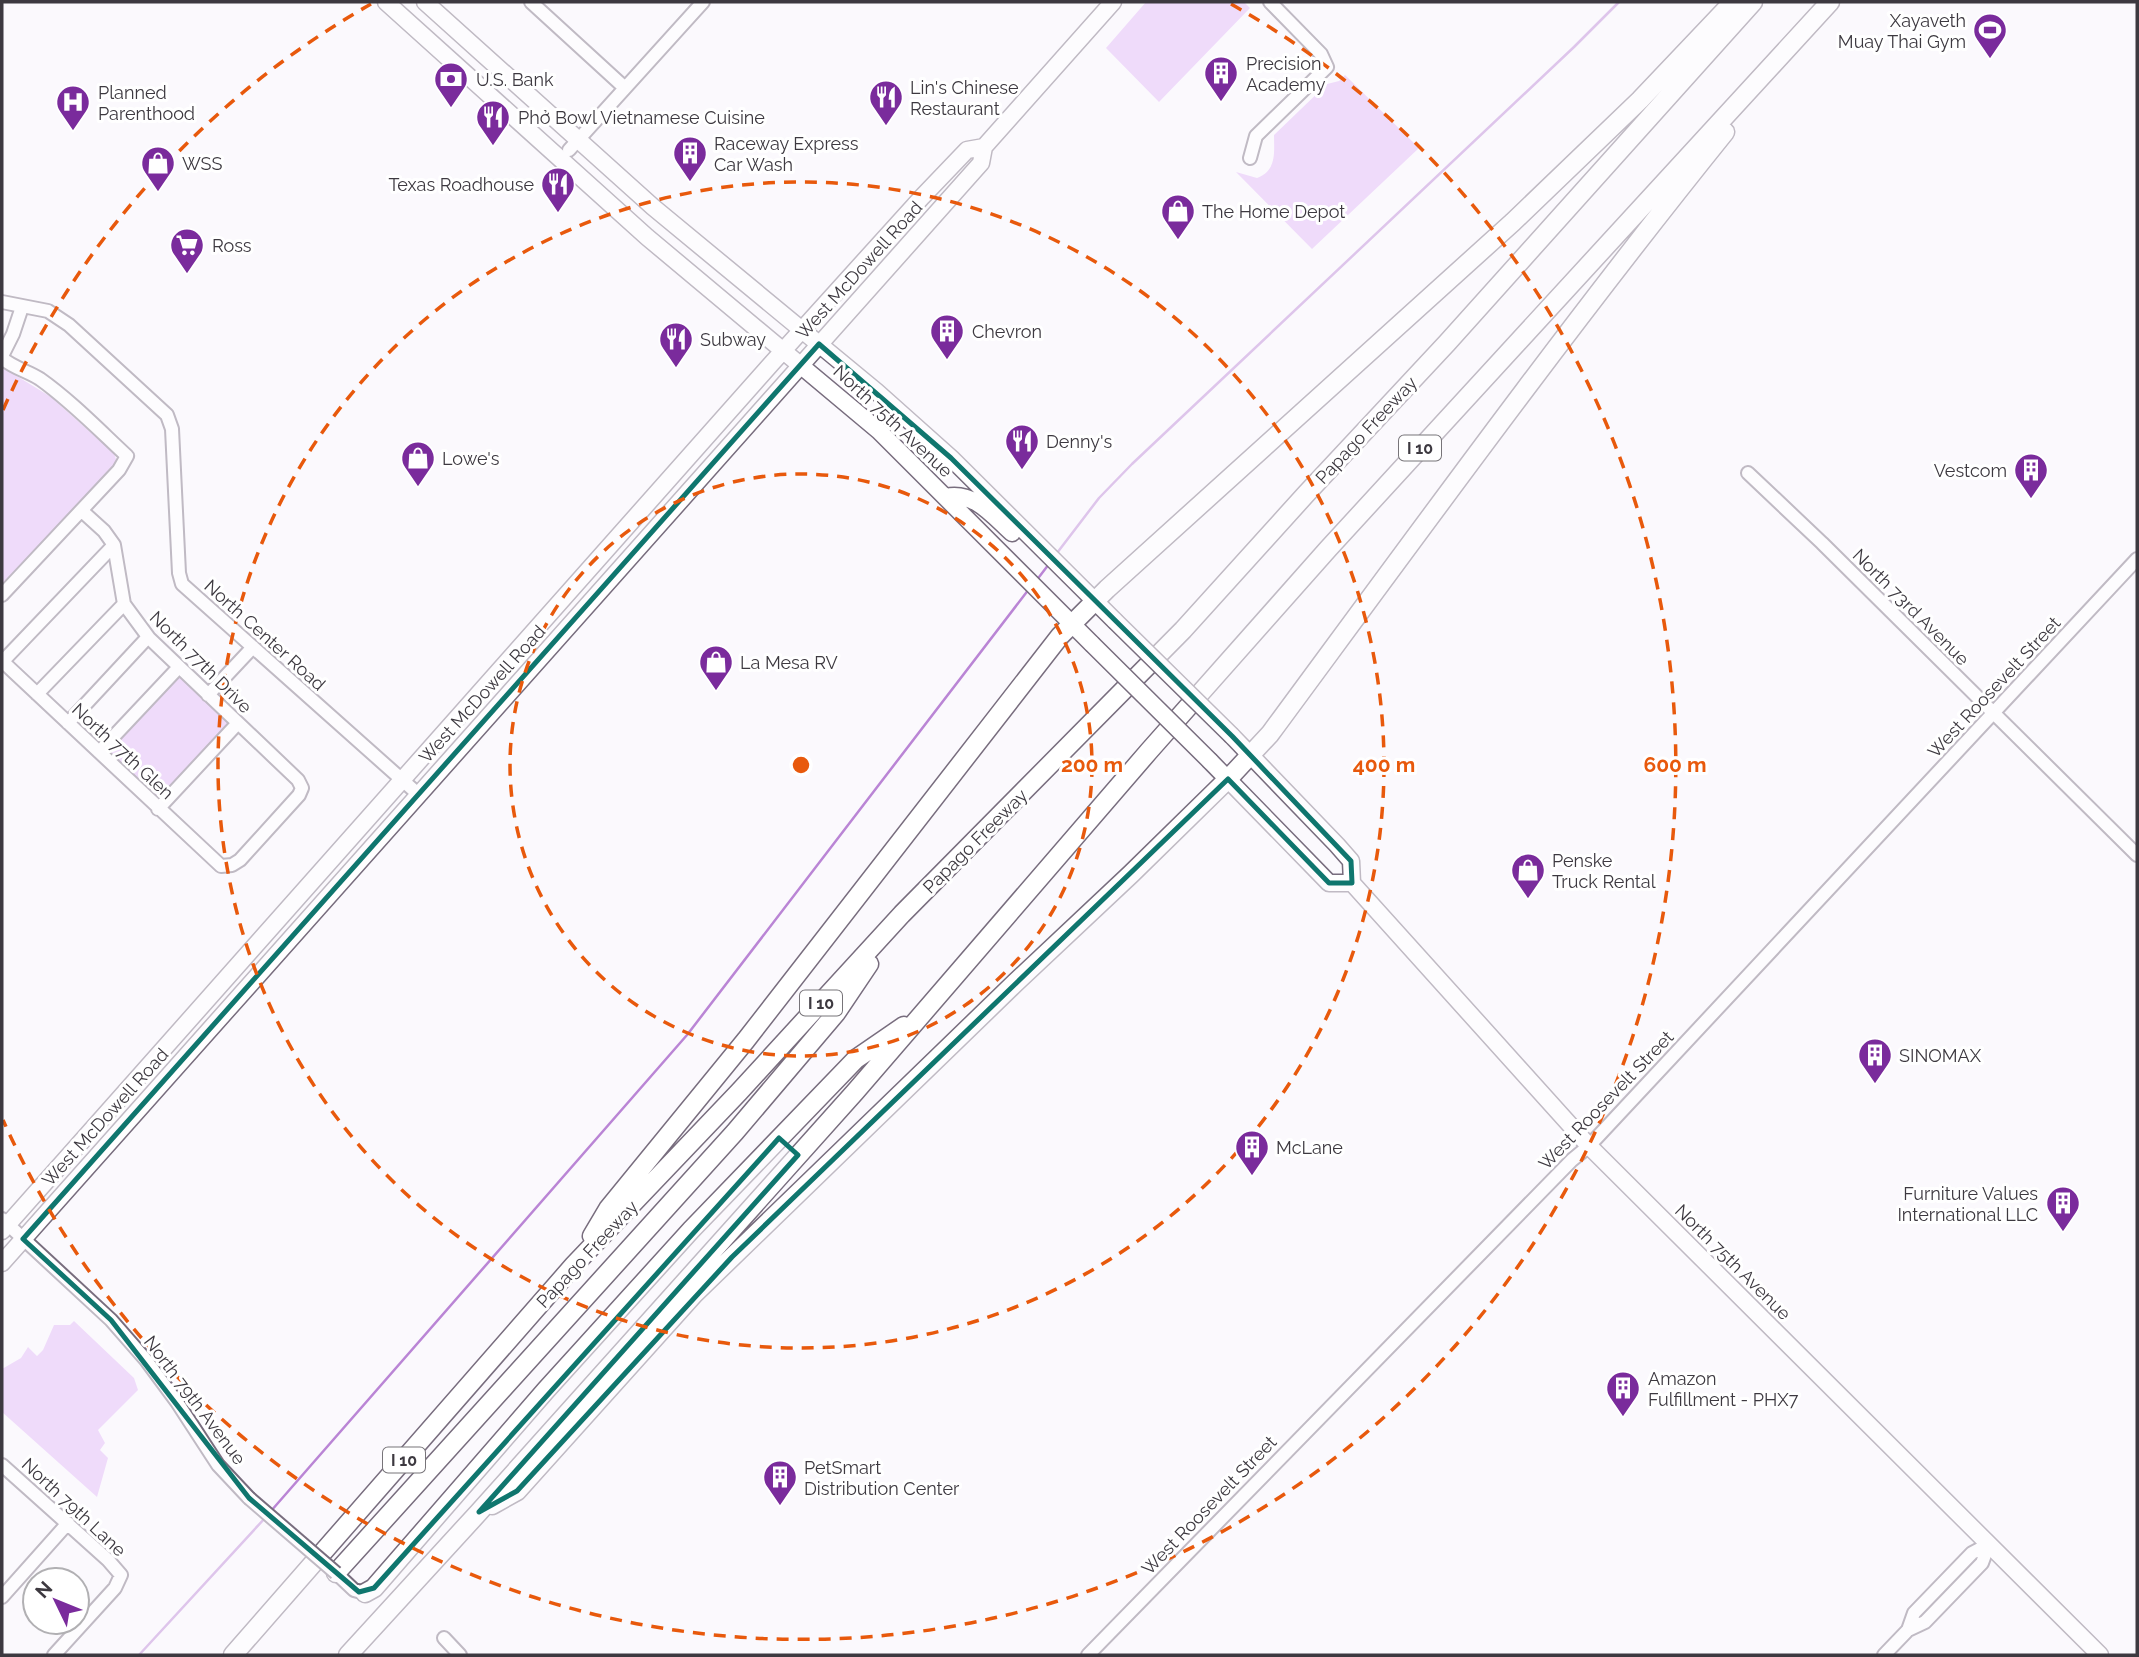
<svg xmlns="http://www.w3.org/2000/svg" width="2139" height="1657" font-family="Raleway,sans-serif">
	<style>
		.green { fill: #e1b6f7 }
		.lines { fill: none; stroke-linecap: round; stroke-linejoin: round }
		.stream { stroke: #ba85d5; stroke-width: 2.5 }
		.minor-casing { stroke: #786d7e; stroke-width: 16 }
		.major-casing { stroke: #786d7e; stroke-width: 19 }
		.highway-casing { stroke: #786d7e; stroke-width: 21 }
		.minor { stroke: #fff; stroke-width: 12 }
		.major { stroke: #fff; stroke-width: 16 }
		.highway { stroke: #fff; stroke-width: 18 }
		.minor-bridge-casing { stroke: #786d7e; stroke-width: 16; stroke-linecap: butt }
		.major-bridge-casing { stroke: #786d7e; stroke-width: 19; stroke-linecap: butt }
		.minor-bridge { stroke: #fff; stroke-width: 12 }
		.major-bridge { stroke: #fff; stroke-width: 16 }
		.marked { fill: none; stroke: #0f766e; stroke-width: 5; stroke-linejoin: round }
		.ring { fill: none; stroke: #e8590c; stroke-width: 3.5; stroke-dasharray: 12 9 }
		.labels { text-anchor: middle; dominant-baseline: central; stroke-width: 6; stroke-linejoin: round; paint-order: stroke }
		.shield { fill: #fff; stroke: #777479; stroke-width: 2 }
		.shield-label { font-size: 16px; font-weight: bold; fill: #3d3940 }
		.poi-label { font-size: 18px; fill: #3d3940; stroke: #fff; text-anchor: start }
		.street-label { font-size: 18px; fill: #3d3940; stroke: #fff }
		.centre { fill: #e8590c; stroke: #fff; stroke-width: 3.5 }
		.ring-label { font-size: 21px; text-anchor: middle; font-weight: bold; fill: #e8590c; stroke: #fff; stroke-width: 6; stroke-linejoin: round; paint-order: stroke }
	</style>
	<rect width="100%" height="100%" fill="#fbf9fd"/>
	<path class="green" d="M 1146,2 L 1244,2 L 1250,8 L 1159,102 L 1106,48 Z
		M 1345,75 L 1419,148 L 1312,249 L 1236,172 L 1257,178 C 1277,170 1274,153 1274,135 L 1327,84 L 1339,81 Z
		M 2,369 L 7,370 L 51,397 L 114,453 L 116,459 L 115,465 L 2,584 Z
		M 178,675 L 229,723 L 158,799 L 107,750 Z
		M 74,1321 L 134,1378 L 138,1390 L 98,1430 L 105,1443 L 100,1450 L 108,1458 L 97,1497 L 2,1412 L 2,1369 L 21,1358 L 28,1347 L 37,1356 L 43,1350 L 54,1325 L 70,1325 Z"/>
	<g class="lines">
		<path class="stream" d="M 1057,553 L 1099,498 L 1132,464 L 1574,47 L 1619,2
			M 1036,581 L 1049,564
			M 271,1511 L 687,1035 L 1029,589
			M 139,1655 L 265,1518"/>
		<g class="minor-casing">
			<path id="minor" d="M 531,2 L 625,88
				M 569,150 L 703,2
				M 1250,158 L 1256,136 L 1327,67 L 1321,54 L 1270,2
				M 2,302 L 48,311 L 69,325 L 167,415 L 172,429 L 179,573 L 182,584 L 418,794
				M 2,356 L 13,334 L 22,307
				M 2,358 C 13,368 28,371 40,379 C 71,401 99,430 127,456 L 119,470 L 2,595
				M 1748,473 L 1822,543 L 2137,855
				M 2,661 L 221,866 L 232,865 L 240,860 L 299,795 L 302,788 L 298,780 L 149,638 L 124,604 L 114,545 L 104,531 L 82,511
				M 2,662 L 114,545
				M 37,694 L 124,604
				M 208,695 L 253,647
				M 68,723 L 148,637
				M 99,752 L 179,667
				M 158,809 L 238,723
				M 2,1219 L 111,1320 L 146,1360 L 177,1402 L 218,1465 L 249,1498
				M 2,1465 L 108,1560 L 121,1575 L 115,1588 L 54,1655
				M 336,1573 L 354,1590 L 365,1593
				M 2,1597 L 68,1523
				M 1908,1630 L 1914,1613 L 1972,1553 L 1989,1544
				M 444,1638 L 460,1655
				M 1088,1655 L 1572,1160 L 1589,1146 L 2137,559
				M 1884,1655 L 1908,1630 L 1925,1622 L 1982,1563 L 1989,1544"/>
		</g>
		<g class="major-casing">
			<path id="major" d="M 386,2 L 647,237 L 879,431 L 1092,644
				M 425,2 L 653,207 L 877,392 L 951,458 L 1115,621
				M 946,497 C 974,491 993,516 1012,533
				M 1232,736 L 1337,845 L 1351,861 L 1352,883 L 1589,1146 L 2100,1655
				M 1210,761 L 1329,883 L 1352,883
				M 2,1231 L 772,363 L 922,197 L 967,150 L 984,147
				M 2,1263 L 981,163 L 984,147 L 1113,2"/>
		</g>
		<g class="highway-casing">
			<path id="highway" d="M 592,1236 L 608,1209 L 746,1040 L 1060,636 L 1107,589 L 1513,222 L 1640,100 L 1733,2
				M 492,1505 L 517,1491 L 694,1294 L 1015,983 L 1131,874 L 1228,779 L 1270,734 C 1419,532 1567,328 1725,132
				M 336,1573 L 735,1132 L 836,1013 L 869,964
				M 365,1593 L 374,1588 L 546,1390 L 691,1230 L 856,1059 L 904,1026
				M 233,1655 L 574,1265 L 739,1092 L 902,914 L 1183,630 L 1306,494 L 1447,343 L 1753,2
				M 348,1655 L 479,1512 L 855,1092 L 1149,751 L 1328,549 L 1830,2"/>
		</g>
		<use href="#minor" class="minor"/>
		<use href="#major" class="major"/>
		<use href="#highway" class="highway"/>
		<g class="minor-bridge-casing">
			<path id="minor-bridge" d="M 249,1498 L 336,1573"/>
		</g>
		<g class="major-bridge-casing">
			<path id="major-bridge" d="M 1115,621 L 1232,736
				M 1092,644 L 1210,761"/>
		</g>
		<use href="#minor-bridge" class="minor-bridge"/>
		<use href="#major-bridge" class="major-bridge"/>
	</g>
	<path d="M0 0H2139V1657H0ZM 819,344 L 951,458 L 1232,736 L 1351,861 L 1352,883 L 1329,883 L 1228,779 L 732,1257 L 517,1491 L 479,1512 L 798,1155 L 779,1138 L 374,1588 L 359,1592 L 249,1498 L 111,1320 L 23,1239 Z" fill="#fbf9fd" fill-opacity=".55" fill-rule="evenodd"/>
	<path class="marked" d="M 819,344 L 951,458 L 1232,736 L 1351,861 L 1352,883 L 1329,883 L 1228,779 L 732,1257 L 517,1491 L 479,1512 L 798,1155 L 779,1138 L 374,1588 L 359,1592 L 249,1498 L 111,1320 L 23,1239 Z"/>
	<g class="ring">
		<circle cx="801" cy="765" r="291"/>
		<circle cx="801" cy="765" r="583"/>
		<path d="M3 410A874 874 0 0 1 371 4M1231 4A874 874 0 1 1 3 1120"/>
	</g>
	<defs>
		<g id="stadium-pin" transform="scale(1.75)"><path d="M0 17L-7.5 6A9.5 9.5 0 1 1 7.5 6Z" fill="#7a2b9c" stroke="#fff"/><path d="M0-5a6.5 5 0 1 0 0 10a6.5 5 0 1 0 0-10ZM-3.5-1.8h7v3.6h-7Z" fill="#fff"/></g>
		<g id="building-pin" transform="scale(1.75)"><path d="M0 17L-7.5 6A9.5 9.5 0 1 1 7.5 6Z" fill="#7a2b9c" stroke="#fff"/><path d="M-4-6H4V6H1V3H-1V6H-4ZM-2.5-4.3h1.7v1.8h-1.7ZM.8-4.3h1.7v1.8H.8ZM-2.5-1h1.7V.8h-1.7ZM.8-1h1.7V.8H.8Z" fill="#fff"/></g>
		<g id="bank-pin" transform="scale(1.75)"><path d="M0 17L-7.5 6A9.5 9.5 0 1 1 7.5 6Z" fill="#7a2b9c" stroke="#fff"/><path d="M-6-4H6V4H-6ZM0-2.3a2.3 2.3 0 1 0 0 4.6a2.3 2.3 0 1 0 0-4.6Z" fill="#fff"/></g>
		<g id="restaurant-pin" transform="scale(1.75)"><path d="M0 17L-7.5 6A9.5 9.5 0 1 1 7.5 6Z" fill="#7a2b9c" stroke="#fff"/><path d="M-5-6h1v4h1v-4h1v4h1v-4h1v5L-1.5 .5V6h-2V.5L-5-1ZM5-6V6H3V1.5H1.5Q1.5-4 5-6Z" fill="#fff"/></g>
		<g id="hospital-pin" transform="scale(1.75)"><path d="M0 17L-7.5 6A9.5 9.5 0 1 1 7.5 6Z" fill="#7a2b9c" stroke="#fff"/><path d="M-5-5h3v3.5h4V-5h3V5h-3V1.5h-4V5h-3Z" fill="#fff"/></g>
		<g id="shop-pin" transform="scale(1.75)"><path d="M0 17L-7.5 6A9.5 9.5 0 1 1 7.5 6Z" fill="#7a2b9c" stroke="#fff"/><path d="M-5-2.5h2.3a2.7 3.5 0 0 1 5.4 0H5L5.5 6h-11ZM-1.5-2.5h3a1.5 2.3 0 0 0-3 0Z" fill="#fff"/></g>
		<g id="supermarket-pin" transform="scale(1.75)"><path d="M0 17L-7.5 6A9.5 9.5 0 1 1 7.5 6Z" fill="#7a2b9c" stroke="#fff"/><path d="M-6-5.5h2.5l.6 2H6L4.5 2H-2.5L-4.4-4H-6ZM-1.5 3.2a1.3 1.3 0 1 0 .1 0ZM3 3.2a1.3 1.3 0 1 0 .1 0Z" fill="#fff"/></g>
	</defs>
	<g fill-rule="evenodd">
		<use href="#stadium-pin" x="1990" y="30"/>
		<use href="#building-pin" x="1221" y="73"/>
		<use href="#bank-pin" x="451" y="79"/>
		<use href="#restaurant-pin" x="886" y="97"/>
		<use href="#hospital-pin" x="73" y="102"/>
		<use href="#restaurant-pin" x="493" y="117"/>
		<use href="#building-pin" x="690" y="153"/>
		<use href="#shop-pin" x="158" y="163"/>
		<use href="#restaurant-pin" x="558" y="184"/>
		<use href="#shop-pin" x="1178" y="211"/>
		<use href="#supermarket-pin" x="187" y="245"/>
		<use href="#building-pin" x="947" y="331"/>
		<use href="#restaurant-pin" x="676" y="339"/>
		<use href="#restaurant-pin" x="1022" y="441"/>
		<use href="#shop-pin" x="418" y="458"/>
		<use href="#building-pin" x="2031" y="470"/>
		<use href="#shop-pin" x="716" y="662"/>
		<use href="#shop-pin" x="1528" y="870"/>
		<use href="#building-pin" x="1875" y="1055"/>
		<use href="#building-pin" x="1252" y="1147"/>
		<use href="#building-pin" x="2063" y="1203"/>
		<use href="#building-pin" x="1623" y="1388"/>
		<use href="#building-pin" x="780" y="1477"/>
	</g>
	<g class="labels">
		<g class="shield">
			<rect x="1399" y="435.5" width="42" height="25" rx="5"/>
			<rect x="800" y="990.5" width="42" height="25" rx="5"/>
			<rect x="383" y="1447.5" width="42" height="25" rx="5"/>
		</g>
		<g class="shield-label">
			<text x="1420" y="448">I 10</text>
			<text x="821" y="1003">I 10</text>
			<text x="404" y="1460">I 10</text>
		</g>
		<g class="poi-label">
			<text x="1966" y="20" text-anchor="end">Xayaveth<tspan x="1966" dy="21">Muay Thai Gym</tspan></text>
			<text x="1246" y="63">Precision<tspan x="1246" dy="21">Academy</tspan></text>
			<text x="476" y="79">U.S. Bank</text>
			<text x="910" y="87">Lin's Chinese<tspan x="910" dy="21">Restaurant</tspan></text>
			<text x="98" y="92">Planned<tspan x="98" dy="21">Parenthood</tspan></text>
			<text x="518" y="117">Phở Bowl Vietnamese Cuisine</text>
			<text x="714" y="143">Raceway Express<tspan x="714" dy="21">Car Wash</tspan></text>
			<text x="182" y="163">WSS</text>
			<text x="534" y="184" text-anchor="end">Texas Roadhouse</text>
			<text x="1202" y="211">The Home Depot</text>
			<text x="212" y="245">Ross</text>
			<text x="972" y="331">Chevron</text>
			<text x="700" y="339">Subway</text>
			<text x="1046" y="441">Denny's</text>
			<text x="442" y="458">Lowe's</text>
			<text x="2007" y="470" text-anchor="end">Vestcom</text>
			<text x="740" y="662">La Mesa RV</text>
			<text x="1552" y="860">Penske<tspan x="1552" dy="21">Truck Rental</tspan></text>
			<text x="1899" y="1055">SINOMAX</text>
			<text x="1276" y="1147">McLane</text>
			<text x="2038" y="1193" text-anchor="end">Furniture Values<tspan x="2038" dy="21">International LLC</tspan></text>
			<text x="1648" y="1378">Amazon<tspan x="1648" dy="21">Fulfillment - PHX7</tspan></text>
			<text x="804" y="1467">PetSmart<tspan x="804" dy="21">Distribution Center</tspan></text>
		</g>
		<g class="street-label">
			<text transform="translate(859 270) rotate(-48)">West McDowell Road</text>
			<text transform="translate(893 421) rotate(43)">North 75th Avenue</text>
			<text transform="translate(1366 430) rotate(-47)">Papago Freeway</text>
			<text transform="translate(1911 607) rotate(45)">North 73rd Avenue</text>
			<text transform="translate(265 635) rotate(42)">North Center Road</text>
			<text transform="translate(201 662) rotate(45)">North 77th Drive</text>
			<text transform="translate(1994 687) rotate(-47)">West Roosevelt Street</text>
			<text transform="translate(482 694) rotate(-48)">West McDowell Road</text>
			<text transform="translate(123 751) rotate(43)">North 77th Glen</text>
			<text transform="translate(975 841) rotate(-45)">Papago Freeway</text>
			<text transform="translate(1606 1100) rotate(-46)">West Roosevelt Street</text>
			<text transform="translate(105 1117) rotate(-48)">West McDowell Road</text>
			<text transform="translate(587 1254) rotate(-47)">Papago Freeway</text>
			<text transform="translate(1733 1262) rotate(45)">North 75th Avenue</text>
			<text transform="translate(195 1400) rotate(53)">North 79th Avenue</text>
			<text transform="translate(1209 1505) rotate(-46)">West Roosevelt Street</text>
			<text transform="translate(74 1507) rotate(43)">North 79th Lane</text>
		</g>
	</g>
	<circle cx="801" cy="765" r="10" class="centre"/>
	<g class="ring-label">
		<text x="1092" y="772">200 m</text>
		<text x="1384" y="772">400 m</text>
		<text x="1675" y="772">600 m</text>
	</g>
	<rect width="2139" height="1657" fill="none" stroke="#3d3940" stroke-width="7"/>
	<g transform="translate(56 1601) rotate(313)"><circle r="33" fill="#ffffff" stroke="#b1b0b3" stroke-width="2"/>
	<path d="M0-5L12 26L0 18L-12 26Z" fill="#7a2b9c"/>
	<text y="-10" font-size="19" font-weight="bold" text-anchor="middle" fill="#3d3940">N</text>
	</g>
</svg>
